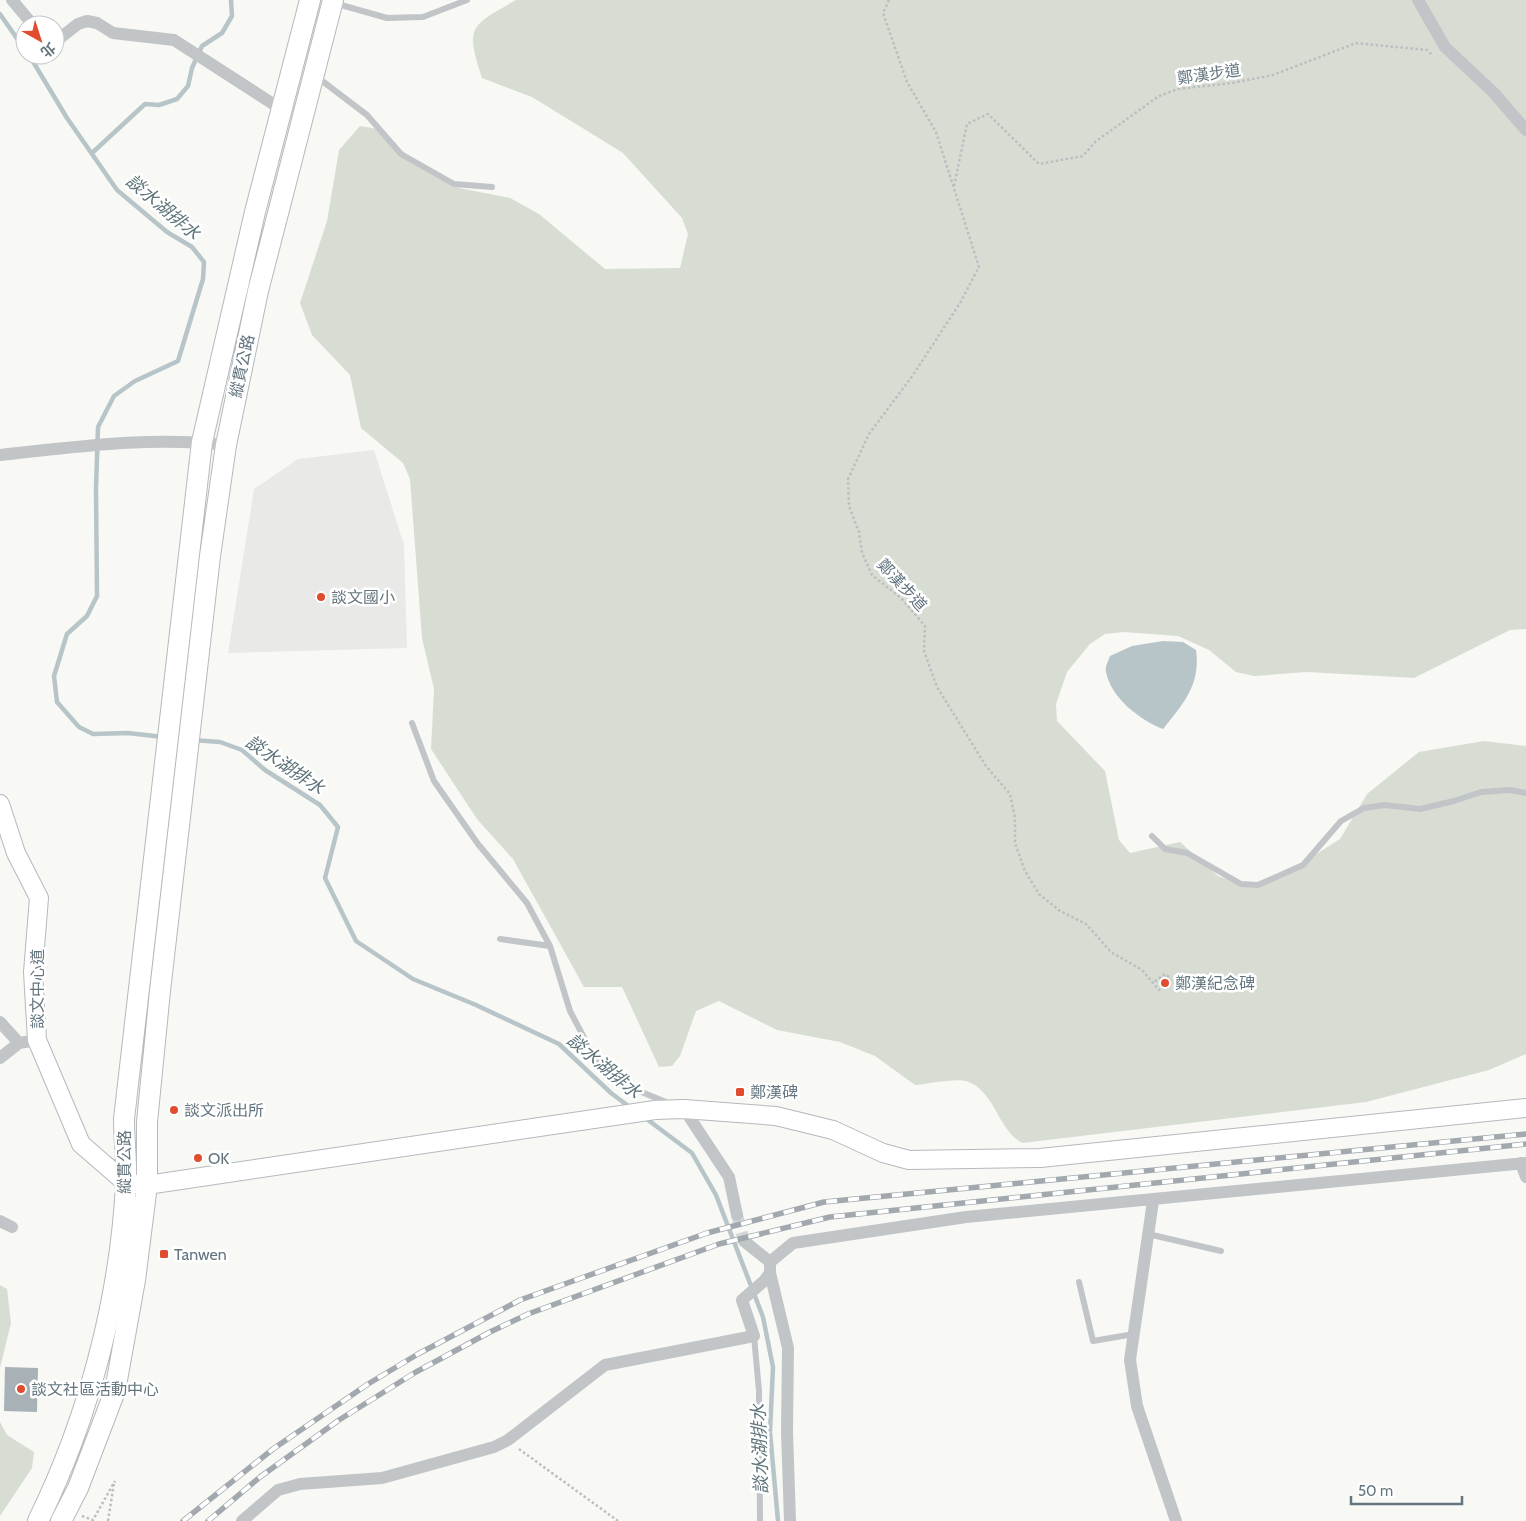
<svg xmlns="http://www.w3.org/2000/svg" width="1526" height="1521" font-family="Cabin,'Noto Sans TC',sans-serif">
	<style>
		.built { fill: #e9e9e8 }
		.green { fill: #d8ddd4 }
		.water { fill: #b8c5c8 }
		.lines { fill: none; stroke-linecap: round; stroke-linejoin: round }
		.stream { stroke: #b8c5c8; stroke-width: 4.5 }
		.building { fill: #a7b1b6 }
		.street-tunnel { stroke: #d3d7d8; stroke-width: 12; stroke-dasharray: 12 6; stroke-linecap: butt }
		.secondary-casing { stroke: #b3b9bd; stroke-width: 20 }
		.primary-casing { stroke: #b4b9bc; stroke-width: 22 }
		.path { stroke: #bbbec0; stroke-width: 2.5; stroke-dasharray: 2.5 2.5; stroke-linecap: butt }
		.lane { stroke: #c1c5c8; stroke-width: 6 }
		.street { stroke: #c1c5c8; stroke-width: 12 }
		.secondary { stroke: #fff; stroke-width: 18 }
		.primary { stroke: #fff; stroke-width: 20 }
		.rail-casing { stroke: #a2a9ae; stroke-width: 5.5 }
		.rail { stroke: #fff; stroke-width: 4; stroke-dasharray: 11; stroke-linecap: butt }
		.poi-dot { fill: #e04c2d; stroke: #fff; stroke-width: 2 }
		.labels { text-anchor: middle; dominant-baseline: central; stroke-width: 5; stroke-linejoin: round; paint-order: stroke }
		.street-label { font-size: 16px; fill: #63757f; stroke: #fff }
		.poi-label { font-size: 16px; fill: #63757f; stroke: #fff; text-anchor: start }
		.water-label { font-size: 18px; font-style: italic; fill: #5e747a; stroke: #fff }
	</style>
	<rect width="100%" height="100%" fill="#f8f8f5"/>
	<path class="built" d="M 374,450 L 404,545 L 407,648 L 228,653 L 254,489 L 298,459 Z"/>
	<path class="green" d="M 516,0 L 1526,0 L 1526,629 L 1510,630 L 1414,678 L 1307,672 L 1254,676 L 1236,672 L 1209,650 L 1178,636 L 1124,632 L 1105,634 L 1090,644 L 1067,672 L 1056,704 L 1057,721 L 1105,771 L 1119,840 L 1130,853 L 1180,842 L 1218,876 L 1250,887 L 1282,876 L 1340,839 L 1367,794 L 1419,752 L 1484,741 L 1526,746 L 1526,1054 L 1489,1070 L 1366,1102 L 1022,1143 C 997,1129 995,1090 966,1081 C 955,1078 927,1084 915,1085 L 875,1056 L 840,1042 L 777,1030 L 719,1001 L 696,1011 L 680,1056 L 672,1066 L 659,1067 L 622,987 L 584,987 L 513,859 L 477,819 L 431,749 L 434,689 L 422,638 L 410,479 L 403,463 L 361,428 L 350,375 L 312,335 L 300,303 L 327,221 L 339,150 L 360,126 L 378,129 L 416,163 L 459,188 L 510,198 L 539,214 L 605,269 L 680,268 L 688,234 L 682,218 L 623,153 L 532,97 L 482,78 C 465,26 470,26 516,0 Z
		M 0,1285 L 7,1289 L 11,1323 L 0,1368 Z
		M 0,1422 L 7,1435 L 34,1452 L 32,1468 L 0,1516 Z"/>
	<path class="water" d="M 1163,641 L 1183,642 L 1196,650 C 1201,685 1183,704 1163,729 C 1140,720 1111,698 1106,672 C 1105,667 1108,661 1110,656 L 1132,646 Z"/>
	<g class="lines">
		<path class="stream" d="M 0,14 L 25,50
			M 29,55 L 67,118 L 117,190 L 167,232 L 192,247 L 204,262 L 203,279 L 178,361 L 135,381 L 114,396 L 98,427 L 96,488 L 97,596 L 87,616 L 67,634 L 54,676 L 57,702 L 79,727 L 93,734 L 128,733 L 163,737
			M 92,153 L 145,104 L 159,105 L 177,99 L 188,86 L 192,68 L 202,46 L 222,33 L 232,16 L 231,0
			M 193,740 L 220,742 L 242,750 L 265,770 L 320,805 L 338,827 L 325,878 L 356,941 L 413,979 L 476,1005 L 559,1044 L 611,1093 L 631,1108
			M 644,1117 L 692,1153 L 716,1195 L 763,1317 L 773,1367 L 770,1432 L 778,1521"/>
	</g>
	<path class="building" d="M 5,1367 L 38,1368 L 37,1412 L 4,1411 Z"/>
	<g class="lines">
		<path class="street-tunnel" d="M 737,1215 L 744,1241"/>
		<g class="secondary-casing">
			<path id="secondary" d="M 0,804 L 16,853 L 39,898 L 33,972 L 37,1040 L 81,1144 L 126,1183 L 147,1185 L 655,1110 L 684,1109 L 776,1116 L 833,1130 L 883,1153 L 909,1160 L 1040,1158 L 1526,1108"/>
		</g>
		<g class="primary-casing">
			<path id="primary" d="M 38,1521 C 89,1417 120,1299 126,1184 C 127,1162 124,1140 124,1119 L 202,442 L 255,212 L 310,0
				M 61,1521 L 78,1488 L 115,1391 L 135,1280 L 147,1185 L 147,1122 L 160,991 L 210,556 L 226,445 L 258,291 L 333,0"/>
		</g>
		<path class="path" d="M 889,0 L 883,13 L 907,82 L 936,132 L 979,267 L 960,303 L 913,375 L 869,434 L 848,479 L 849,506 L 859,532 L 862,553 L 872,575 L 901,598 L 925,626 L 924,651 L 937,687 L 986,766 L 1010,794 L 1015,818 L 1015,843 L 1025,871 L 1039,894 L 1060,911 L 1086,924 L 1111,952 L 1142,970 L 1159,990 L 1168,985 L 1170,978 L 1165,974 L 1154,982
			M 954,186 L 967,124 L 988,114 L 1039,164 L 1083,156 L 1095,142 L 1159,96 L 1178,89 L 1232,83 L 1273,75 L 1356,43 L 1427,50 L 1433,56
			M 519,1449 L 618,1521
			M 82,1516 L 93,1520 L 115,1481
			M 108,1521 L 114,1483"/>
		<path class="lane" d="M 334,3 L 387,18 L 423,17 L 467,0
			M 317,77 L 367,115 L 401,154 L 454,184 L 492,187
			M 412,723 L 434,781 L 478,844 L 527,903 L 550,946 L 570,1011 L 599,1066 L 629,1087 L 671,1104
			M 1152,836 L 1165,849 L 1187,853 L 1241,884 L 1258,885 L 1303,865 L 1341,821 L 1364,808 L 1385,805 L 1420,809 L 1454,801 L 1481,792 L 1510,790 L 1526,793
			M 500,939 L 550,946
			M 1148,1234 L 1221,1251
			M 1079,1282 L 1093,1341 L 1134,1334
			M 754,1336 L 759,1391 L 760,1521"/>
		<path class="street" d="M 12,0 L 33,25
			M 1418,0 L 1445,47 L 1494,93 L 1526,130
			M 55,38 L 60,38 L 78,24 L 87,21 L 97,23 L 113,33 L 174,40 L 281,109 L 304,113
			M 0,455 C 75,447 150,436 226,445
			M 0,1022 L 19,1043
			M 0,1058 L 19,1043 L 37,1040
			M 684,1109 L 729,1177 L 737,1215
			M 1521,1163 L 1526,1177
			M 1153,1201 L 1130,1360 L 1137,1406 L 1176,1521
			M 0,1221 L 12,1227
			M 744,1241 L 770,1262
			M 242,1521 L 278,1490 L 300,1484 L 382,1478 L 494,1447 L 508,1440 L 605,1365 L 754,1336 L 742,1300 L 764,1281 L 770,1273
			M 790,1521 L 787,1432 L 788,1348 L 770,1273 L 770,1262 L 793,1243 L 966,1217 L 1526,1163"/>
		<use href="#secondary" class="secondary"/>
		<use href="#primary" class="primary"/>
		<g class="rail-casing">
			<path id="rail" d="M 183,1521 L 273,1449 L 368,1384 L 418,1354 L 520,1300 L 707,1233 L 824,1202 L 1526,1134
				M 208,1521 L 260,1477 L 339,1420 L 416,1372 L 490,1332 L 528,1314 L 719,1244 L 830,1217 L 1526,1144"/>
		</g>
		<use href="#rail" class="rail"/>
	</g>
	<g class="poi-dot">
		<circle cx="321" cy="597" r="5"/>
		<circle cx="1165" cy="983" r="5"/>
		<rect x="735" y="1087" width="10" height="10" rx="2.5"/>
		<circle cx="174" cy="1110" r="5"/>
		<circle cx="198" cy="1158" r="5"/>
		<rect x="159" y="1249" width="10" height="10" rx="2.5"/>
		<circle cx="21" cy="1389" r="5"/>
	</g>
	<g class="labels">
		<g class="street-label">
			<text transform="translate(1209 74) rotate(-8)">鄭漢步道</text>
			<text transform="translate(242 366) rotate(-78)">縱貫公路</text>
			<text transform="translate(902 585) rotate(47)">鄭漢步道</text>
			<text transform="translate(37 989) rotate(-90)">談文中心道</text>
			<text transform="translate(124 1162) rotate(-90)">縱貫公路</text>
		</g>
		<g class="poi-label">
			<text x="331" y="597">談文國小</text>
			<text x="1175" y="983">鄭漢紀念碑</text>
			<text x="750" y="1092">鄭漢碑</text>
			<text x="184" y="1110">談文派出所</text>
			<text x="208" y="1158">OK</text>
			<text x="174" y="1254">Tanwen</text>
			<text x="31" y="1389">談文社區活動中心</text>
		</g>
		<g class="water-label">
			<text transform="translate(163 207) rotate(40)">談水湖排水</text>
			<text transform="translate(285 765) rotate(34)">談水湖排水</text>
			<text transform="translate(604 1066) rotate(40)">談水湖排水</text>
			<text transform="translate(760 1449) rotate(-92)">談水湖排水</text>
		</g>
	</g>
	<g transform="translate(40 40) rotate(141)"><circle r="24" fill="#ffffff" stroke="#c1c8cc"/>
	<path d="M0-4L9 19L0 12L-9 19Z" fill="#e04c2d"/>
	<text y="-8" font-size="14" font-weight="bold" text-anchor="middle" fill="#63757f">北</text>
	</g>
	<path d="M1351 1496v8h111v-8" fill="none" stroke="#63757f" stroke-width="2.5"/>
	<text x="1358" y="1496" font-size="15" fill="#63757f" stroke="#ffffff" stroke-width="4" paint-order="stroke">50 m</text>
</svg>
